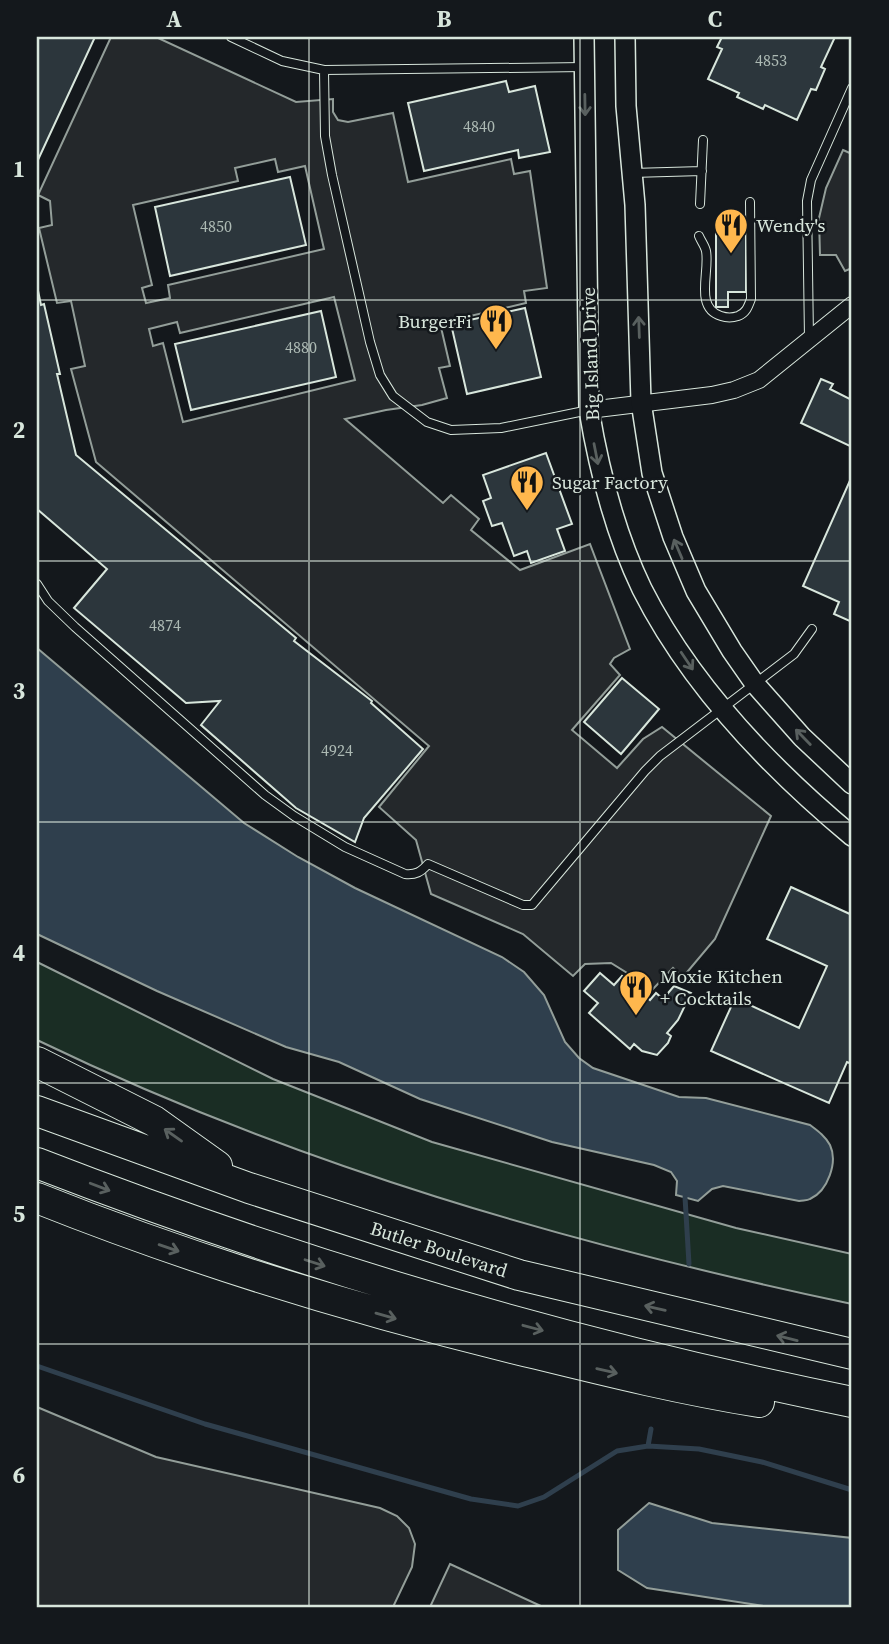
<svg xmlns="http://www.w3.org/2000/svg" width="889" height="1644" font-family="'Source Serif 4',serif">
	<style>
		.green { fill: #1a2d24; stroke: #939e99; stroke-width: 2 }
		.parking { fill: #24282b; stroke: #939e99; stroke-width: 2; fill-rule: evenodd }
		.water { fill: #2f3f4d; stroke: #939e99; stroke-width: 2 }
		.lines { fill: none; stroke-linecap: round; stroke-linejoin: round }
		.stream { stroke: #2f3f4d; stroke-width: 5 }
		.building { fill: #2c363c; stroke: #d8e6dc; stroke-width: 2 }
		.service-casing { stroke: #d8e6dc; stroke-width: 10 }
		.minor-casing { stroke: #d8e6dc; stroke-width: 18 }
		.tertiary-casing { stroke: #d8e6dc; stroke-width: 22 }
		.motorway-casing { stroke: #d8e6dc; stroke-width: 32 }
		.service { stroke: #14181c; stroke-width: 8 }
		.minor { stroke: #14181c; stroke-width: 16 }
		.tertiary { stroke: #14181c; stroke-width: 19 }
		.motorway { stroke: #14181c; stroke-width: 30 }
		.oneway { stroke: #59605f }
		.grid { fill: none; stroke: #d8e6dc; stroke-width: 2; stroke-opacity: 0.55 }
		.labels { text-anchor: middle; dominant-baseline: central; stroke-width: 5; stroke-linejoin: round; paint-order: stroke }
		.number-label { font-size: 16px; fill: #adbab4 }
		.poi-label { font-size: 19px; fill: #d8e6dc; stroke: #14181c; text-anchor: start }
		.street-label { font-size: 19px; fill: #d8e6dc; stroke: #14181c }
		.neatline { fill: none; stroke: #d8e6dc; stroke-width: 2.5 }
		.grid-label { font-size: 23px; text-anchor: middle; font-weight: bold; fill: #d8e6dc }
	</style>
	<rect width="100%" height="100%" fill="#14181c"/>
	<path class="green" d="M 37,962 L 273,1079 L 432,1142 L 736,1228 L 852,1254 L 852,1304 C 569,1244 298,1166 37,1040 Z"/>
	<path class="parking" d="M 111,37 L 156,37 L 296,102 L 333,99 L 333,112 L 338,120 L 348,122 L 393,113 L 408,182 L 511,159 L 514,174 L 530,171 L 547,288 L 524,291 L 526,303 L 440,323 L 450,366 L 439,368 L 447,398 L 422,405 L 386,410 L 345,419 L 443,503 L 451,495 L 479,519 L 471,530 L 520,570 L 590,544 L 630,649 L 614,658 L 610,664 L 620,675 L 572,730 L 617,768 L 643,739 L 662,727 L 771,816 L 715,939 L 683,977 L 673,968 L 653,989 L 611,963 L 585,964 L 573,976 L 523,934 L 431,894 L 416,840 L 379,807 L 429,746 L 96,462 L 71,369 L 85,366 L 71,301 L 57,303 L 39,228 L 52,225 L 50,201 L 38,195 ZM 275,159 L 278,172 L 305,166 L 324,249 L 168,285 L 170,298 L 146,303 L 142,288 L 152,285 L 133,205 L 238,181 L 235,168 ZM 334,297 L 355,380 L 183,422 L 163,343 L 153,346 L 149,329 L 177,322 L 180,333 Z
		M 843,150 L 852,154 L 852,268 L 845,271 L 836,255 L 820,255 L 819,218 L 826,188 Z
		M 37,1407 L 156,1457 L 380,1508 L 397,1516 L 409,1528 L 415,1544 L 412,1567 L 393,1607 L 37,1607 Z
		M 450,1564 L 543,1607 L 430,1607 Z"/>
	<path class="water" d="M 37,648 L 244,823 L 298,857 L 355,888 L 502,957 L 524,972 L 544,995 L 565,1042 L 579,1058 L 593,1068 L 679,1097 L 706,1098 L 810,1125 C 818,1131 825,1136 830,1145 C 838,1162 828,1191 810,1199 C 807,1201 803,1200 799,1201 L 723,1186 L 712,1189 L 698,1201 L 676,1195 L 677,1181 L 671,1172 L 654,1165 L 552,1142 L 420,1099 L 339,1062 L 286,1047 L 157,991 L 37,934 Z
		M 649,1503 L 712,1523 L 852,1538 L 852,1607 L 770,1607 L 647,1588 L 618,1570 L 618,1530 Z"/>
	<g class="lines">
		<path class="stream" d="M 685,1197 L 689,1264
			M 37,1366 L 205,1424 L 471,1499 L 518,1506 L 544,1497 L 617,1451 L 648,1446 L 699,1449 L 762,1462 L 852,1490
			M 648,1446 L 651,1429"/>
	</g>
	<path class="building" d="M 37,37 L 95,37 L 37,162 Z
		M 722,37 L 835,37 L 821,67 L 825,69 L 816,90 L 811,89 L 797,120 L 765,105 L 763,109 L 737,97 L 739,93 L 708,79 L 722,49 L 717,47 Z
		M 506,81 L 509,92 L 535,86 L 550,152 L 519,158 L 518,150 L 424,171 L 408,103 Z
		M 290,177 L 306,245 L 170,276 L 155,207 Z
		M 716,219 L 746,219 L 746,292 L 728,292 L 728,307 L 716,307 Z
		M 37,286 L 41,305 L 44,304 L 60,374 L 57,374 L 76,455 L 296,638 L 294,641 L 372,701 L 371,703 L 423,749 L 364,818 L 355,842 L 296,808 L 201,725 L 220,701 L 186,703 L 74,608 L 107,569 L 37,509 Z
		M 525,308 L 541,377 L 467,394 L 451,324 Z
		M 321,311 L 336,377 L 191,410 L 175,344 Z
		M 821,379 L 833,384 L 830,389 L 852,400 L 852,447 L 801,423 Z
		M 546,453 L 572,524 L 557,529 L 565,551 L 531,563 L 527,551 L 514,556 L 502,523 L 492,526 L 483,501 L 491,498 L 483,475 Z
		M 852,476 L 852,622 L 834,614 L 839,602 L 803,586 Z
		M 622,678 L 659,709 L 621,754 L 584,722 Z
		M 791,887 L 852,915 L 852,1064 L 847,1062 L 829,1103 L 711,1051 L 735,998 L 799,1028 L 827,966 L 767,939 Z
		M 600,973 L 614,985 L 622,976 L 650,1000 L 656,993 L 663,999 L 674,986 L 691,993 L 678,1020 L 667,1033 L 671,1036 L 668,1043 L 657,1055 L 642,1051 L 634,1044 L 630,1049 L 589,1013 L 598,1003 L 584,991 Z"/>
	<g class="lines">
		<g class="service-casing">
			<path id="service" d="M 231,37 L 282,61 L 324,70 L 585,67
				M 324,70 L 325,136 L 332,175 L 370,342 L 380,375 L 393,396 L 427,422 L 451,430 L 501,428 L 589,410
				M 632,173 L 702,171
				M 700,204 L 703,140
				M 699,236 C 701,241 705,246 706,251 C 710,272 694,308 721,316 C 727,318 732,318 738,316 C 746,313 748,307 751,299 L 750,202
				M 809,338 L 807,201 L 811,180 L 852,88
				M 37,584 L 48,601 L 75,627 L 265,795 L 294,816 L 345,847 L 405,874 C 416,875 421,872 428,864 L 523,905 L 532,905 L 645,771 L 660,756 L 794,654 L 812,629"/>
		</g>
		<g class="minor-casing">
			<path id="minor" d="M 589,410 L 712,395 L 734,390 L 759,380 L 852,305"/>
		</g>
		<g class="tertiary-casing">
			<path id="tertiary" d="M 584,37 L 589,410 C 599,470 615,533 642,589 C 691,686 769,767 852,836
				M 625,37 L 626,106 L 635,205 L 641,402 L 652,473 L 673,537 L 696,591 L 732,651 L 755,684 L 802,737 L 852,784"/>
		</g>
		<g class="motorway-casing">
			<path id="motorway" d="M 37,1062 L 154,1121 L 217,1166
				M 37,1111 L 249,1188 L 519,1275 L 852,1354
				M 37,1163 C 305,1267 570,1345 852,1402
				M 37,1198 C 200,1263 366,1313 537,1354 C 610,1372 684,1390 759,1402"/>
		</g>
		<use href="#service" class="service"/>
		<use href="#minor" class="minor"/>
		<use href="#tertiary" class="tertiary"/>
		<use href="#motorway" class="motorway"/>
	</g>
	<defs><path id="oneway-shaft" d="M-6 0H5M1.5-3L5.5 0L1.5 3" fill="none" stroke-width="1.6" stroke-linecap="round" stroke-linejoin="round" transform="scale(1.75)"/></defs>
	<g class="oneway">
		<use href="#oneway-shaft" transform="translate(585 105) rotate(89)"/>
		<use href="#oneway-shaft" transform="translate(639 327) rotate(-92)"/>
		<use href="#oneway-shaft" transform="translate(596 454) rotate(79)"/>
		<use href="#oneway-shaft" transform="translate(678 549) rotate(-113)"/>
		<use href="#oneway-shaft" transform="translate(687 661) rotate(56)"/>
		<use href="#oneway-shaft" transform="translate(803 737) rotate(-134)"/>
		<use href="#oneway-shaft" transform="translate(173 1135) rotate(-145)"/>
		<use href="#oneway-shaft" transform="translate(100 1187) rotate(21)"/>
		<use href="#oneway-shaft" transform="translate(169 1248) rotate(19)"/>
		<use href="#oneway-shaft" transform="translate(315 1263) rotate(18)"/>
		<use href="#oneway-shaft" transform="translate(655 1308) rotate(-167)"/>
		<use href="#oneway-shaft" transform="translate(386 1316) rotate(16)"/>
		<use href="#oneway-shaft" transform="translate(533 1328) rotate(15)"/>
		<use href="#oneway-shaft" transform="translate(787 1338) rotate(-166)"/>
		<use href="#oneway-shaft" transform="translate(607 1371) rotate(13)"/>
	</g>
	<path class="grid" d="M 309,37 L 309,1607M 580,37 L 580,1607M 37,300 L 852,300M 37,561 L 852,561M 37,822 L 852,822M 37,1083 L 852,1083M 37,1344 L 852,1344"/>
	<defs>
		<g id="restaurant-pin" transform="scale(1.75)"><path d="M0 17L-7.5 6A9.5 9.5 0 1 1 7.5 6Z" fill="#ffb74d" stroke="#14181c"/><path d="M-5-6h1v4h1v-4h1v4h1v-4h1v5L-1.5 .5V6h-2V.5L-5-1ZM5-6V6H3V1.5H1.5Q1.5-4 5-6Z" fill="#111"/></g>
	</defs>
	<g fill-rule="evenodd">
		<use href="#restaurant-pin" x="731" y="225"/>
		<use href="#restaurant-pin" x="496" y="321"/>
		<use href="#restaurant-pin" x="527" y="482"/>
		<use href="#restaurant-pin" x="636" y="987"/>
	</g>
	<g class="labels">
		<g class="number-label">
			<text x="771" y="60">4853</text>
			<text x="479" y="126">4840</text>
			<text x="216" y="226">4850</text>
			<text x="301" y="347">4880</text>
			<text x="165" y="625">4874</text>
			<text x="337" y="750">4924</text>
		</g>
		<g class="poi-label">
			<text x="756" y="225">Wendy's</text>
			<text x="472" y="321" text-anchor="end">BurgerFi</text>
			<text x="552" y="482">Sugar Factory</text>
			<text x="660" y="976">Moxie Kitchen<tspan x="660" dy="22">+ Cocktails</tspan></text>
		</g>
		<g class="street-label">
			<text transform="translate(590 354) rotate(-92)">Big Island Drive</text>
			<text transform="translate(439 1249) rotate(18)">Butler Boulevard</text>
		</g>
	</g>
	<rect width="889" height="1644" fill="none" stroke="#14181c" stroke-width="77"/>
	<rect x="38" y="38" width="812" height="1568" class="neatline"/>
	<g class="grid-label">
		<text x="174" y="27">A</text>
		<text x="444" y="27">B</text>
		<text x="715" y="27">C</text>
		<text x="19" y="177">1</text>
		<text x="19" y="438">2</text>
		<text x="19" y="699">3</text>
		<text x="19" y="961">4</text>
		<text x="19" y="1222">5</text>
		<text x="19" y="1483">6</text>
	</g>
</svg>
